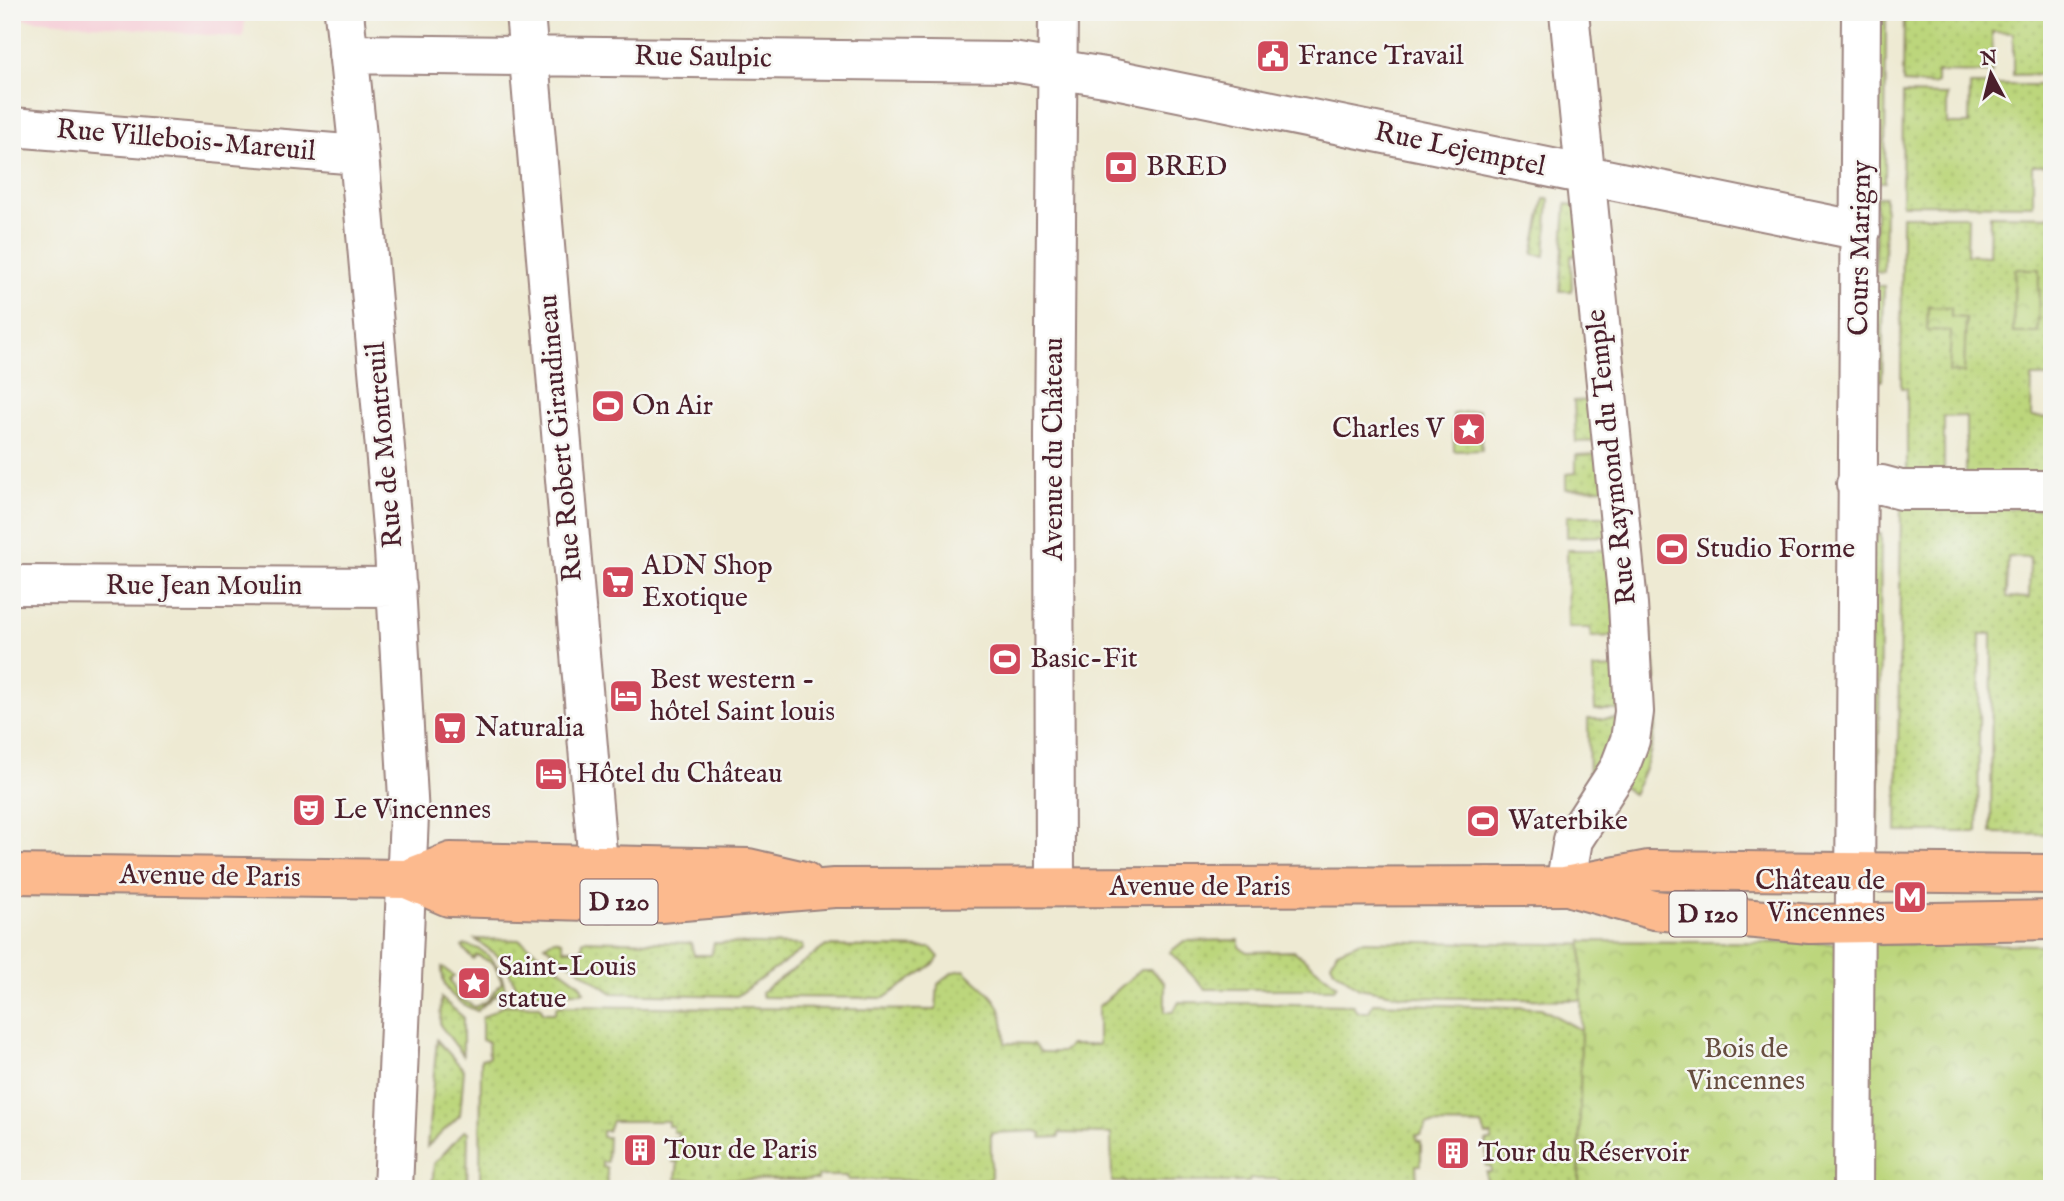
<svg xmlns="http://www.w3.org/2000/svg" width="2064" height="1201" font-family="'IM FELL English',serif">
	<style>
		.built { fill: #f6cfd8 }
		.grass { fill: url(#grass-dots); stroke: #837a54; stroke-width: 2; fill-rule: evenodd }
		.park { fill: url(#park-crowns); stroke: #837a54; stroke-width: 2 }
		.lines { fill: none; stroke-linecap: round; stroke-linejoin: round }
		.minor-casing { stroke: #9c847f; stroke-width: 42 }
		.major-casing { stroke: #9c847f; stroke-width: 42 }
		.minor { stroke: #fff; stroke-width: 38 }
		.major { stroke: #fcba8e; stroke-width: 38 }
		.labels { text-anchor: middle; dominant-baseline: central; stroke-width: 5; stroke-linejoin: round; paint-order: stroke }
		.shield { fill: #f6f6f2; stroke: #7e6067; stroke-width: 2 }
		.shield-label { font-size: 26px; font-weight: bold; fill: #4a1f2b }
		.poi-label { font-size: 28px; fill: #4a1f2b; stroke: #f6f6f2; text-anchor: start }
		.street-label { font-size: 28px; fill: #4a1f2b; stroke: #f6f6f2 }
		.park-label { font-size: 28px; fill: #664d3f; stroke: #f6f6f2 }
	</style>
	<defs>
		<pattern id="grass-dots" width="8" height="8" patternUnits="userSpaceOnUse" patternTransform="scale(1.75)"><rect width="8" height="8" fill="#bcd67c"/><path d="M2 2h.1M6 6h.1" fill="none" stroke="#a3b76b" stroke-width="1.8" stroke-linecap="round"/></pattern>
		<pattern id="park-crowns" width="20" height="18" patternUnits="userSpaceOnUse" patternTransform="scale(1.75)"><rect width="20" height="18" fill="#bcd67c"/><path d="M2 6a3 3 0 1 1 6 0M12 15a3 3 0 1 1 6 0" fill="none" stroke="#a3b76b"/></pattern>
	</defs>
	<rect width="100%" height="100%" fill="#f6f6f2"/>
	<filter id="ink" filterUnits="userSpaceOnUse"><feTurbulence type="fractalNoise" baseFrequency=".0143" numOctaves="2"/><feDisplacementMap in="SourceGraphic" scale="14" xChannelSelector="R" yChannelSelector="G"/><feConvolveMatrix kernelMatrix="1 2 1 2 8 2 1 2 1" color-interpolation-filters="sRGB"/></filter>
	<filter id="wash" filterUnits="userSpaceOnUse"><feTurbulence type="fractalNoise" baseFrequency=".00686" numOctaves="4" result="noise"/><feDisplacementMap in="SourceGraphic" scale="28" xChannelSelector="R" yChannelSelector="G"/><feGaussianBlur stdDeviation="1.57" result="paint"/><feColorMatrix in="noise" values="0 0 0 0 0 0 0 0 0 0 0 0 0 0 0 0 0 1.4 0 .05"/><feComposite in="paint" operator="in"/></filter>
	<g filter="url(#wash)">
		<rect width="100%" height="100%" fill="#eeead3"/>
		<path class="built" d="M 12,12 L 246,12 L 243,38 L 12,18 Z"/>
		<path class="grass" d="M 1877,12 L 1886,12 L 1885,182 L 1876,182 Z
			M 1904,12 L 2052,12 L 2052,74 L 2013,75 L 2013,33 L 1992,32 L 1992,73 L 1937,72 L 1937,83 L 1933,85 L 1903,83 Z
			M 1970,85 L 2052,85 L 2052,165 L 2033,165 L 2033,205 L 1902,204 L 1903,94 L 1947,95 L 1947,124 L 1969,124 Z
			M 1876,197 L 1885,197 L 1884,273 L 1875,272 Z
			M 1544,199 L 1549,199 L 1545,256 L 1533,254 Z
			M 1566,204 L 1578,206 L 1583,255 L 1571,256 L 1572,291 L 1560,291 Z
			M 1990,215 L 2052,216 L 2052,377 L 2032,377 L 2031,417 L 2052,418 L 2052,484 L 1966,482 L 1966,416 L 1944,417 L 1944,483 L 1907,475 L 1907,388 L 1901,388 L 1902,216 L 1968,216 L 1967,255 L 1989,256 Z
			M 1875,286 L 1884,286 L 1882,381 L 1872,380 Z
			M 1597,400 L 1601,441 L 1576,442 L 1574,401 Z
			M 1479,410 L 1482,450 L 1454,451 L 1453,414 Z
			M 1602,454 L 1606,488 L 1566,489 L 1566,474 L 1576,473 L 1576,455 Z
			M 1901,507 L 2052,509 L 2052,834 L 1991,833 L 1992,634 L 1980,634 L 1978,832 L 1897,832 ZM 2008,557 L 2030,558 L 2029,598 L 2007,597 Z
			M 1567,516 L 1609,516 L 1610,536 L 1567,537 Z
			M 1881,534 L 1878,834 L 1868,834 L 1871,535 Z
			M 1567,550 L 1612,550 L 1617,636 L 1591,637 L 1590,628 L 1568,628 Z
			M 1645,565 L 1656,680 L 1642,681 L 1631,567 Z
			M 1620,668 L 1623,710 L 1595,710 L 1593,669 Z
			M 1656,693 C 1659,728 1650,763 1633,794 L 1622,787 L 1643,694 Z
			M 1588,719 L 1624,719 L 1582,808 L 1583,788 L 1589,788 Z
			M 475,939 L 520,940 L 579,983 L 584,992 L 520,993 L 502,959 Z
			M 554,939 L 562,941 L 564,949 L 582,949 L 583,940 L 691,943 L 694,955 L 711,955 L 714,943 L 802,945 L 803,949 L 737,996 L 612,993 L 545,945 Z
			M 1239,940 L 1239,947 L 1247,952 L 1294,951 L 1337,985 L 1334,989 L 1205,989 L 1170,952 L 1184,941 Z
			M 1361,941 L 1676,946 L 1628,1001 L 1410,997 L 1359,988 L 1334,969 L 1331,963 L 1337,951 Z
			M 465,945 C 489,948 502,968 505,990 L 499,992 L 477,1011 C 456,1003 441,990 442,967 L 454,976 L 450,980 L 458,997 L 475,1007 L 487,1001 L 502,982 L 494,964 L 477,955 L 473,959 L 462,947 Z
			M 826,946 L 931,948 L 939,957 L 935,963 L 884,998 L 763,997 L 761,992 Z
			M 1141,969 L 1150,969 L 1165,983 L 1165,1012 L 1173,1012 L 1179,1002 L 1353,1005 L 1357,1012 L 1369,1012 L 1373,1003 L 1541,1008 L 1579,1029 L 1595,1033 L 1622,1189 L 1486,1189 L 1486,1172 L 1491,1172 L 1491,1166 L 1486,1166 L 1486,1141 L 1491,1141 L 1492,1135 L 1486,1135 L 1482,1125 L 1427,1124 L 1421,1135 L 1416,1135 L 1417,1141 L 1421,1141 L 1421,1165 L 1416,1165 L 1417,1182 L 1279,1182 L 1278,1179 L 1250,1179 L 1249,1182 L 1112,1182 L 1111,1134 L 1059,1133 L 1059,1137 L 1041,1138 L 1042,1133 L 1037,1131 L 991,1133 L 991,1178 L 988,1180 L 848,1180 L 847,1176 L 818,1176 L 818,1180 L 676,1179 L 678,1162 L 673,1162 L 673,1138 L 678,1138 L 678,1132 L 673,1132 L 673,1126 L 668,1126 L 668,1121 L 612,1121 L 608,1131 L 602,1131 L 602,1137 L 608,1137 L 607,1162 L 602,1162 L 602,1167 L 607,1168 L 607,1189 L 480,1189 L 481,1059 L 489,1057 L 488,1042 L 482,1040 L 482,1018 L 504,1005 L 540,1006 L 543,1013 L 555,1013 L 557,1006 L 936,1010 L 938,984 L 953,972 L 964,970 C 995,1000 1003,997 1005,1043 L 1034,1044 L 1040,1052 L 1062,1052 L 1070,1045 L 1098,1045 L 1098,1007 Z
			M 441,998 L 463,1017 L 463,1055 L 440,1025 Z
			M 437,1040 L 464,1070 L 460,1115 L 427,1147 Z
			M 464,1131 L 468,1132 L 467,1189 L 432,1189 L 434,1164 Z"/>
		<path class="park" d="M 2015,269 L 2039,269 L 2038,333 L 2013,333 Z
			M 1928,307 L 1951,308 L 1951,317 L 1966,318 L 1964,373 L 1949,372 L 1951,331 L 1927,330 Z
			M 1582,941 L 2052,945 L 2052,1189 L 1579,1189 Z"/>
	</g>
	<g filter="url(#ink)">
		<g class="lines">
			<g class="minor-casing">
				<path id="minor" d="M 344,12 L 359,155 L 394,550 L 409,816 L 393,1189
					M 525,12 L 598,864
					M 348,54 L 1012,62 L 1105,77 L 1861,231
					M 12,127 L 359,155
					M 1856,484 L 1882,485 L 1901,490 L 2052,490
					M 12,585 L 397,587
					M 1565,886 L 1573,840 L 1619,769 L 1630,740 L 1634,712 L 1628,604 L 1569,12
					M 1055,887 L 1054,434 L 1058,12
					M 1853,1189 L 1861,12"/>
			</g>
			<g class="major-casing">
				<path id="major" d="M 12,874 L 407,879 L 449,897 L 660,903 L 834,888 L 1565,886 L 1649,870 L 2052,874
					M 407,879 L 451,862 L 748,868 L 804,881
					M 1574,888 L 1654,910 L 1810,924 L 2052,920"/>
			</g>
			<use href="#minor" class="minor"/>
			<use href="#major" class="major"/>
		</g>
	</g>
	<defs>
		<g id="civic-square" transform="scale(1.75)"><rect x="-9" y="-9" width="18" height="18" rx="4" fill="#d1495b" stroke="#f6f6f2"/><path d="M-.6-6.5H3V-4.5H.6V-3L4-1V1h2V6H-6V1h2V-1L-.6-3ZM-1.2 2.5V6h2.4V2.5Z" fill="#fff"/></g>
		<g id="bank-square" transform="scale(1.75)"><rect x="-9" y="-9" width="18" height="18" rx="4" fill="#d1495b" stroke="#f6f6f2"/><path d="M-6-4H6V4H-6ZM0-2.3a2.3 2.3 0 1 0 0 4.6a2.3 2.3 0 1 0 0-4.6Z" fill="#fff"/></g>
		<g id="stadium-square" transform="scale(1.75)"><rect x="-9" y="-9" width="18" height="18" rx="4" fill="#d1495b" stroke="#f6f6f2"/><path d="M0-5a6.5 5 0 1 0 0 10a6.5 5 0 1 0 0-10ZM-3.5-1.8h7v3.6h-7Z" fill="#fff"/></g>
		<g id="sight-square" transform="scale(1.75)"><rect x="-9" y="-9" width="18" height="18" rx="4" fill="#d1495b" stroke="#f6f6f2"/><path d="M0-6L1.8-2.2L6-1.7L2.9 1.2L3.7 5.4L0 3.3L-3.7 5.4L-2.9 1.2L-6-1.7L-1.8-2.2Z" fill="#fff"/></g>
		<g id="supermarket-square" transform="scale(1.75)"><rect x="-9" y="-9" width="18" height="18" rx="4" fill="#d1495b" stroke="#f6f6f2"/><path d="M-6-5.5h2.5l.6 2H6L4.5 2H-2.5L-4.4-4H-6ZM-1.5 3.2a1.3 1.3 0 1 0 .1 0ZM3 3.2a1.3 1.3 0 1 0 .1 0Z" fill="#fff"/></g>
		<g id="hotel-square" transform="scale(1.75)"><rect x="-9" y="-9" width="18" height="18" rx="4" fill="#d1495b" stroke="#f6f6f2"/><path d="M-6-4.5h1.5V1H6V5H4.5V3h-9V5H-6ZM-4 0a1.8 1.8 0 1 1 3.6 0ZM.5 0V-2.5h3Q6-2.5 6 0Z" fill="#fff"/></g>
		<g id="theatre-square" transform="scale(1.75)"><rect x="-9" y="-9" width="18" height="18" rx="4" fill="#d1495b" stroke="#f6f6f2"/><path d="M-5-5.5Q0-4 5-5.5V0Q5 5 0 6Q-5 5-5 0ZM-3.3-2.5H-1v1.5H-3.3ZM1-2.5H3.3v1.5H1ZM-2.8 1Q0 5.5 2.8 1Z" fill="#fff"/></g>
		<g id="metro-square" transform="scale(1.75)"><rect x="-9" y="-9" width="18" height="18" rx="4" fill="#d1495b" stroke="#f6f6f2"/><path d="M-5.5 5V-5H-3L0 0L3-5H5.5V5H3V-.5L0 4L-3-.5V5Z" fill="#fff"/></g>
		<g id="building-square" transform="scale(1.75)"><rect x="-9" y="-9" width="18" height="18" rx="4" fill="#d1495b" stroke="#f6f6f2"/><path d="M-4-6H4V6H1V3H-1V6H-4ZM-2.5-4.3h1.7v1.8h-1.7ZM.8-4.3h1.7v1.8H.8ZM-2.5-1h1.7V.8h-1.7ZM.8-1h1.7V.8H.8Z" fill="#fff"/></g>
	</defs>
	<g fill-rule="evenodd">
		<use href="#civic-square" x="1273" y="56"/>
		<use href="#bank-square" x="1121" y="167"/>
		<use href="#stadium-square" x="608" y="406"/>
		<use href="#sight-square" x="1469" y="429"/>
		<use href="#stadium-square" x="1672" y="549"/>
		<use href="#supermarket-square" x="618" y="582"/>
		<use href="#stadium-square" x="1005" y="659"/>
		<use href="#hotel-square" x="626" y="696"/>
		<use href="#supermarket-square" x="450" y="728"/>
		<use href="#hotel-square" x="551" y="774"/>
		<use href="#theatre-square" x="309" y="810"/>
		<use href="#stadium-square" x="1483" y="821"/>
		<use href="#metro-square" x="1910" y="897"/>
		<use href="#sight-square" x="474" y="983"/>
		<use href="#building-square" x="640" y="1150"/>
		<use href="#building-square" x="1453" y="1153"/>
	</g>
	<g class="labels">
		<g class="shield">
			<rect x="580.5" y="879.5" width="77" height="45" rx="5"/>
			<rect x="1669.5" y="891.5" width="77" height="45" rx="5"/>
		</g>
		<g class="shield-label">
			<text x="619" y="902">D 120</text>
			<text x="1708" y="914">D 120</text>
		</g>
		<g class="poi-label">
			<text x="1298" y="56">France Travail</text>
			<text x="1146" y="167">BRED</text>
			<text x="632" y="406">On Air</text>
			<text x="1444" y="429" text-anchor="end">Charles V</text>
			<text x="1696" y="549">Studio Forme</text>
			<text x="642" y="566">ADN Shop<tspan x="642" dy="32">Exotique</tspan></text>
			<text x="1030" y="659">Basic-Fit</text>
			<text x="650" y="680">Best western -<tspan x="650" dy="32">hôtel Saint louis</tspan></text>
			<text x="475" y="728">Naturalia</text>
			<text x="576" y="774">Hôtel du Château</text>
			<text x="334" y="810">Le Vincennes</text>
			<text x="1508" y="821">Waterbike</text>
			<text x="1885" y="881" text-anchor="end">Château de<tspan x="1885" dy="32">Vincennes</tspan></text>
			<text x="498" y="967">Saint-Louis<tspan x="498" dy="32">statue</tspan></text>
			<text x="664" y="1150">Tour de Paris</text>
			<text x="1478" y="1153">Tour du Réservoir</text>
		</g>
		<g class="street-label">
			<text transform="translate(703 58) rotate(1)">Rue Saulpic</text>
			<text transform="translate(186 141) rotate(5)">Rue Villebois-Mareuil</text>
			<text transform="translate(1460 150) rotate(12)">Rue Lejemptel</text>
			<text transform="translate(1861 248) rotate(-89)">Cours Marigny</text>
			<text transform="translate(561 438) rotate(-95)">Rue Robert Giraudineau</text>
			<text transform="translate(385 445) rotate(-95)">Rue de Montreuil</text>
			<text transform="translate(1054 449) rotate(-90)">Avenue du Château</text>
			<text transform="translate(1612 457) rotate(-96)">Rue Raymond du Temple</text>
			<text x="204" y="586">Rue Jean Moulin</text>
			<text transform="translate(210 877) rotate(1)">Avenue de Paris</text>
			<text x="1200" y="887">Avenue de Paris</text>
		</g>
		<g class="park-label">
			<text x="1746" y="1049">Bois de<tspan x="1746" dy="32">Vincennes</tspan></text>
		</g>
	</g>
	<rect width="2064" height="1201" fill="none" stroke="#f6f6f2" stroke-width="42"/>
	<g transform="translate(1991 74) rotate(353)" stroke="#f6f6f2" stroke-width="5" paint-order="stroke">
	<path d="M0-5L12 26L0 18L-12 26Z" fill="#4a1f2b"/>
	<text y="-10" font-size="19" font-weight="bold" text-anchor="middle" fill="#4a1f2b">N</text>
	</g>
</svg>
